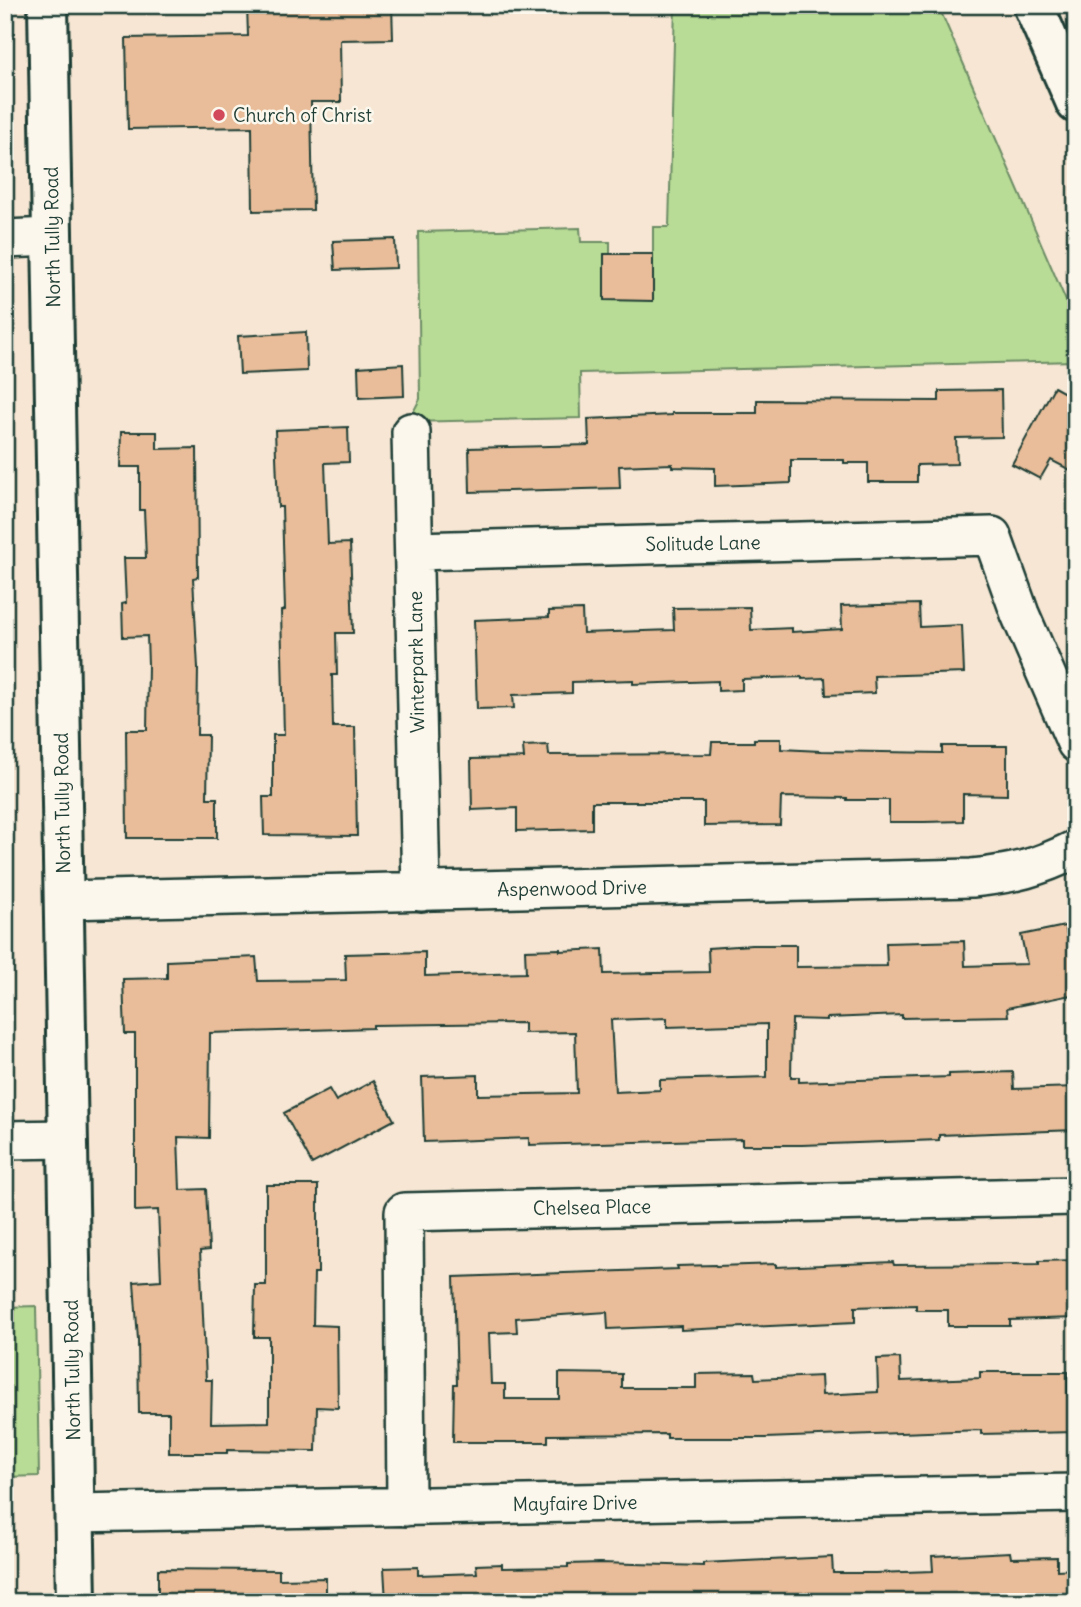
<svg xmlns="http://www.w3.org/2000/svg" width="1081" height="1607" font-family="Delius,sans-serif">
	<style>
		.green { fill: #b8dc96; stroke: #6c8c65; stroke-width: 2 }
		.building { fill: #e9bd99; stroke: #1f3d34; stroke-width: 2; fill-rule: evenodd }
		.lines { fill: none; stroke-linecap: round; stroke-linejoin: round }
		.street-casing { stroke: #1f3d34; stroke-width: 42 }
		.secondary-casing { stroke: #1f3d34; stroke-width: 44 }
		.highway-casing { stroke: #1f3d34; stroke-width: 44 }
		.street { stroke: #fbf7ec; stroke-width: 37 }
		.secondary { stroke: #fbf7ec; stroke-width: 38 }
		.highway { stroke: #fbf7ec; stroke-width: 38 }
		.poi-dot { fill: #d1495b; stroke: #fbf7ec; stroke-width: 2.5 }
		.labels { text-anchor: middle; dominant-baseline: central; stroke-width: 5; stroke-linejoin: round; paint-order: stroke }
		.poi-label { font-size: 19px; fill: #1f3d34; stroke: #fbf7ec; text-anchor: start }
		.street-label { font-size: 19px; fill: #1f3d34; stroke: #fbf7ec }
	</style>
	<rect width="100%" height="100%" fill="#f6e6d3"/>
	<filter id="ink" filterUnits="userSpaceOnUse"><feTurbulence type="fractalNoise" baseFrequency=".0143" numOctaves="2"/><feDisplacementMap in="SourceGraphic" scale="14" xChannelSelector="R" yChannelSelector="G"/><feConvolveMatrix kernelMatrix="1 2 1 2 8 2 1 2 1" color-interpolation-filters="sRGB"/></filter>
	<g filter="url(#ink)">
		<path class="green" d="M 675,5 L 938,5 L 1076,324 L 1076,361 L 580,373 L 581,418 L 408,422 L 420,399 L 418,232 L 580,228 L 581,242 L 610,242 L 610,254 L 604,254 L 604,300 L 653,300 L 653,227 L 669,227 Z
			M 36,1306 L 39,1476 L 5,1477 L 5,1307 Z"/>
		<path class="building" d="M 247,5 L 392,5 L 393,39 L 340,40 L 341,102 L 311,102 L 313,210 L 253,211 L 252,127 L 128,129 L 126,38 L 248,36 Z
			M 395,239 L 396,268 L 335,270 L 333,241 Z
			M 604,254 L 653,254 L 653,301 L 604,300 Z
			M 306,332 L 307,371 L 240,374 L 238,336 Z
			M 403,364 L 404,396 L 359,398 L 358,367 Z
			M 1054,387 L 1076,399 L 1076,473 L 1051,460 L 1040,479 L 1012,464 Z
			M 1001,390 L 1002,437 L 956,438 L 957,464 L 917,465 L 917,482 L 868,482 L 868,463 L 844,463 L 844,460 L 791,460 L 791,483 L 715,486 L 715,468 L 672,467 L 672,464 L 619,466 L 620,488 L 470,492 L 469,448 L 589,445 L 588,419 L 672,415 L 672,413 L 757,413 L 757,400 L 939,401 L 939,391 Z
			M 348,427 L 349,462 L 325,463 L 328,544 L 350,543 L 353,633 L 336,633 L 337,675 L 332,675 L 333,727 L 355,727 L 357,836 L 264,835 L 263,797 L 273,797 L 273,735 L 284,735 L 281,611 L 285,610 L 282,507 L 278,507 L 275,430 Z
			M 121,432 L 157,432 L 157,449 L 197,448 L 198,577 L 193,578 L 198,668 L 197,735 L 208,735 L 207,798 L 217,798 L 217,838 L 127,838 L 126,730 L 147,730 L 148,664 L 147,636 L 123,637 L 122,604 L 126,603 L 124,558 L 146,558 L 144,510 L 140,510 L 140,467 L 120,467 Z
			M 919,604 L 920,627 L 962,625 L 964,673 L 874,676 L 875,693 L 826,695 L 825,678 L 802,679 L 802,677 L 742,679 L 742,690 L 718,691 L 718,681 L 633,684 L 633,680 L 572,682 L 572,693 L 513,695 L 514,708 L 477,709 L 474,620 L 549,617 L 549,611 L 582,610 L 583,633 L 674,630 L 673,608 L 750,607 L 751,630 L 792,628 L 792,632 L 842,629 L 841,606 Z
			M 754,739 L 781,739 L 781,749 L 821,751 L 942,753 L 942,746 L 1007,746 L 1007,795 L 963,794 L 963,821 L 924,822 L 889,822 L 889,800 L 847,800 L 847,798 L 781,797 L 780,825 L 704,826 L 704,802 L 592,802 L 592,829 L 517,831 L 517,808 L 472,810 L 471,759 L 524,758 L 523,746 L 548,745 L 549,755 L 711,754 L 712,742 L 754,742 Z
			M 1065,926 L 1070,947 L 1076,946 L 1076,994 L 1007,1008 L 1008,1016 L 902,1018 L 902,1015 L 827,1018 L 827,1020 L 792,1019 L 791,1077 L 799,1077 L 799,1082 L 949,1077 L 949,1074 L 1013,1072 L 1014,1089 L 1076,1087 L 1076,1130 L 939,1135 L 939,1140 L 802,1145 L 742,1145 L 742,1139 L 529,1145 L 529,1138 L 424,1142 L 422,1077 L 478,1075 L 478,1095 L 577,1093 L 575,1032 L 524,1033 L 524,1023 L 373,1025 L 373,1028 L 210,1033 L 209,1138 L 178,1137 L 180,1190 L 206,1189 L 209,1250 L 200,1251 L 206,1380 L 212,1380 L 211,1423 L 269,1422 L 269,1337 L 254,1337 L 255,1285 L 266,1285 L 266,1185 L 318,1185 L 318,1273 L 314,1273 L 313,1325 L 337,1326 L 338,1408 L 317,1407 L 316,1451 L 227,1450 L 227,1453 L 169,1453 L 169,1413 L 139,1413 L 138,1340 L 134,1282 L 161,1280 L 158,1210 L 135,1211 L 135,1034 L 125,1034 L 123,979 L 167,978 L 167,961 L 256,957 L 258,981 L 346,980 L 345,954 L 425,952 L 425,976 L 526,973 L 525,950 L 560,949 L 560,951 L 603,949 L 604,974 L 709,972 L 708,948 L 752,945 L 796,945 L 796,967 L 887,966 L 886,943 L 964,941 L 965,966 L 1027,964 L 1021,935 ZM 667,1018 L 667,1027 L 767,1024 L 767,1077 L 660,1080 L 660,1090 L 615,1092 L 611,1020 Z
			M 373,1081 L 394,1120 L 312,1164 L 284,1113 L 329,1089 L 336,1101 Z
			M 1076,1260 L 1076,1318 L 1010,1320 L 1010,1326 L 948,1326 L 948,1310 L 916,1310 L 916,1305 L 855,1307 L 855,1322 L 681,1330 L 681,1326 L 608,1329 L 607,1312 L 516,1318 L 517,1332 L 489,1333 L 491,1384 L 505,1384 L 505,1399 L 559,1399 L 559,1373 L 622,1374 L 622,1388 L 696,1388 L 696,1374 L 754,1373 L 755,1379 L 821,1376 L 822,1395 L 878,1392 L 877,1359 L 900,1358 L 901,1381 L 980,1378 L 980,1372 L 1068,1372 L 1068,1396 L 1076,1396 L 1076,1432 L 981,1434 L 981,1430 L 765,1438 L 667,1438 L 667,1434 L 548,1435 L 548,1442 L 453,1442 L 454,1384 L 457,1384 L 454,1277 L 678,1269 L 677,1266 L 715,1265 L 716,1266 L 776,1264 L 776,1267 L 893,1262 L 894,1265 L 1039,1264 L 1039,1261 Z
			M 1010,1552 L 1011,1558 L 1057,1557 L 1057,1570 L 1076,1569 L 1076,1602 L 386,1602 L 384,1568 L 418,1567 L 418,1575 L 477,1573 L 476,1565 L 502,1564 L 502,1568 L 568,1567 L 568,1564 L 600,1563 L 703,1566 L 703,1563 L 832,1557 L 833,1573 L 875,1573 L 933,1571 L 932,1556 Z
			M 158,1569 L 279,1570 L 279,1579 L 326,1578 L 326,1602 L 158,1602 Z"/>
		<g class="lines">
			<g class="street-casing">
				<path id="street" d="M 5,239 L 52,237
					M 411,432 L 421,892
					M 414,551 L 992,536 L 1020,614 L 1076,743
					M 64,900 L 972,878 C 1013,874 1038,868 1076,849
					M 5,1140 L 68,1139
					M 406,1507 L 404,1212 L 1076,1196
					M 75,1513 L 1076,1493"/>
			</g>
			<g class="secondary-casing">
				<path id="secondary" d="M 48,5 L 76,1602"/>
			</g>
			<g class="highway-casing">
				<path id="highway" d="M 1033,5 L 1076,103"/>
			</g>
			<use href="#street" class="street"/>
			<use href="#secondary" class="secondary"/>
			<use href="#highway" class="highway"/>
		</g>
	</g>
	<circle class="poi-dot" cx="219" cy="115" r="7"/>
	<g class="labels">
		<g class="poi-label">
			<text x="233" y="115">Church of Christ</text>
		</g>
		<g class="street-label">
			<text transform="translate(52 237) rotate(-91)">North Tully Road</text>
			<text transform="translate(703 543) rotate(-1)">Solitude Lane</text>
			<text transform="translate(416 662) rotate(-91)">Winterpark Lane</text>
			<text transform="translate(62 803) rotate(-91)">North Tully Road</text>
			<text transform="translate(572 888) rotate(-1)">Aspenwood Drive</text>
			<text transform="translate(592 1207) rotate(-1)">Chelsea Place</text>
			<text transform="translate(72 1370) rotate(-91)">North Tully Road</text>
			<text transform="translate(575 1503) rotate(-1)">Mayfaire Drive</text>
		</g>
	</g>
	<rect width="1081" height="1607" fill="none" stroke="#fbf7ec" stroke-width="28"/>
	<rect x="14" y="14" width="1053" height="1579" fill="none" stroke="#1f3d34" stroke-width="2.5" filter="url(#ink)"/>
</svg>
